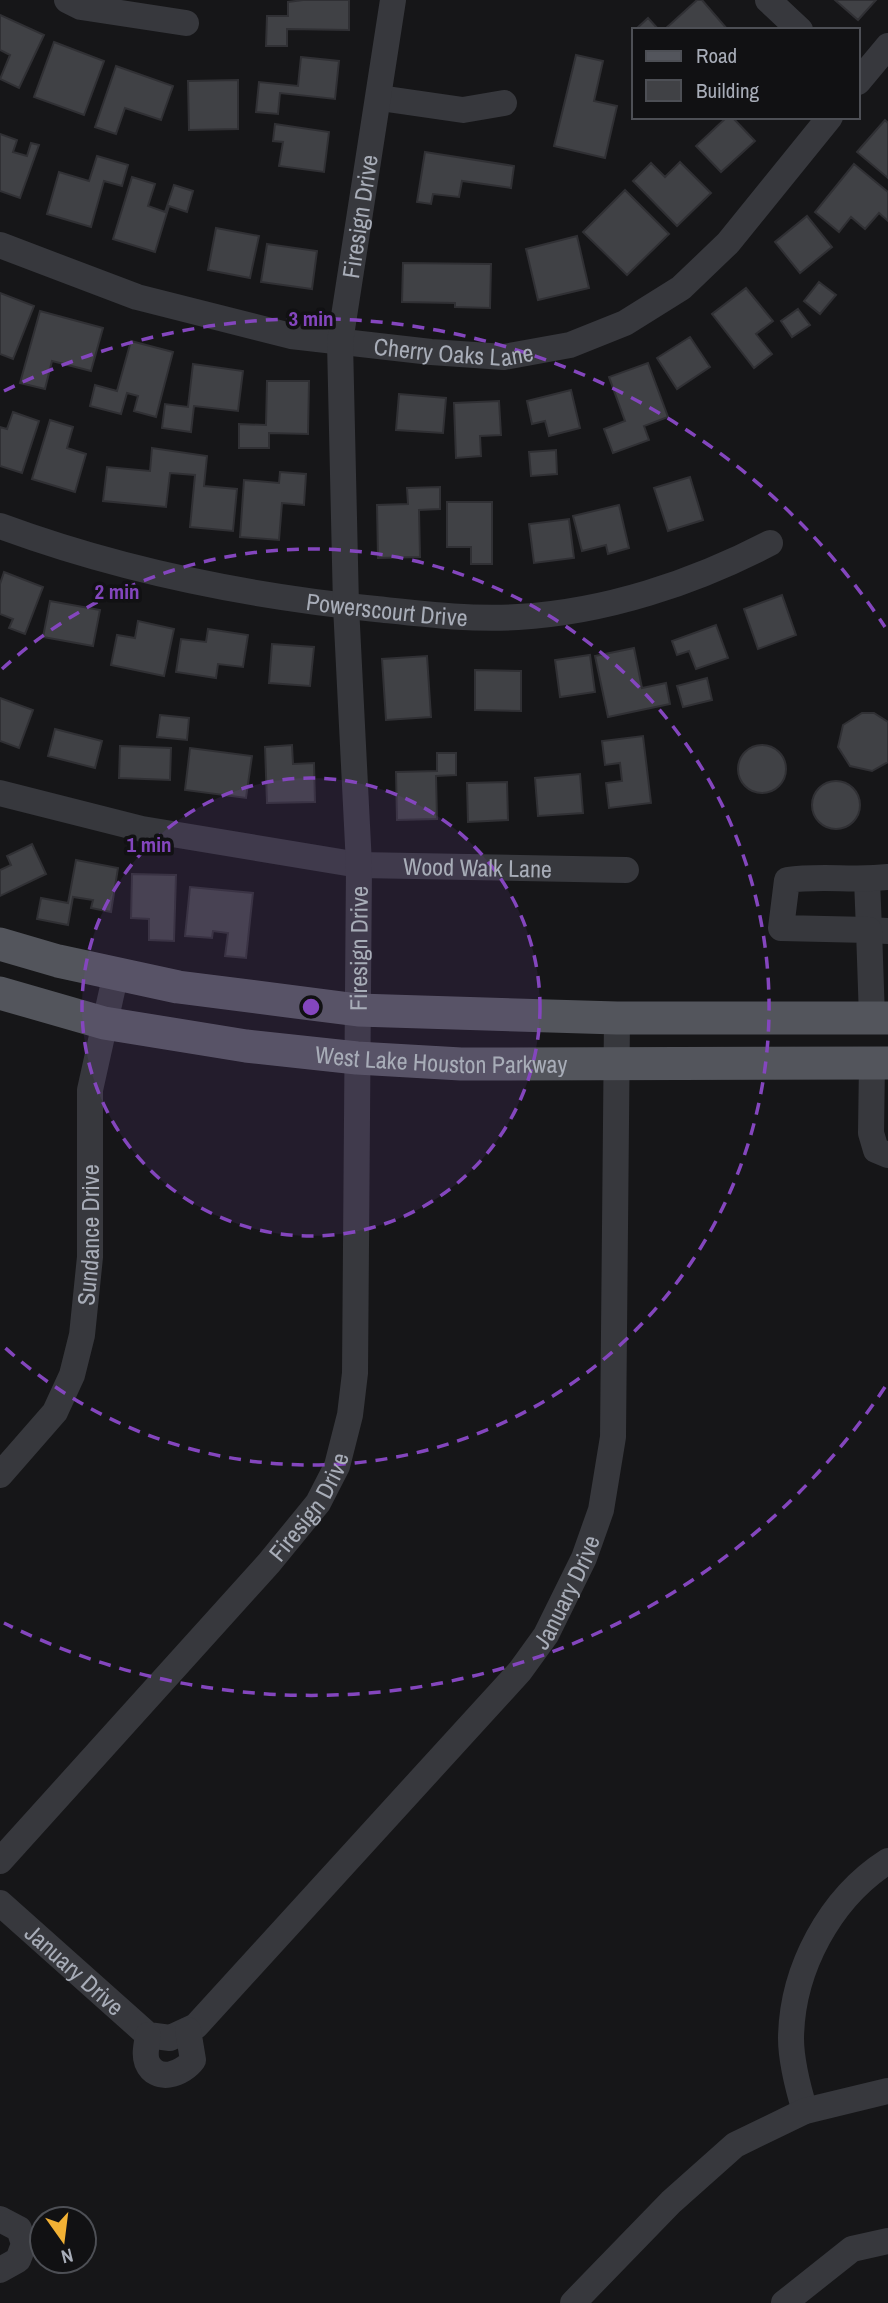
<svg xmlns="http://www.w3.org/2000/svg" width="888" height="2303" font-family="'Archivo Narrow',sans-serif">
	<style>
		.building { fill: #404145; stroke: #303034; stroke-width: 2 }
		.lines { fill: none; stroke-linecap: round; stroke-linejoin: round }
		.minor { stroke: #37383d; stroke-width: 26 }
		.major { stroke: #53555c; stroke-width: 33 }
		.ring { fill: none; stroke: #8446be; stroke-width: 3.5; stroke-dasharray: 12 9 }
		.labels { text-anchor: middle; dominant-baseline: central; stroke-width: 7; stroke-linejoin: round; paint-order: stroke }
		.street-label { font-size: 24px; fill: #a8adb8; stroke: #111113 }
		.centre { fill: #8446be; stroke: #111113; stroke-width: 3.5 }
		.ring-label { font-size: 21px; text-anchor: middle; font-weight: bold; fill: #8446be; stroke: #111113; stroke-width: 7; stroke-linejoin: round; paint-order: stroke }
	</style>
	<rect width="100%" height="100%" fill="#161618"/>
	<path class="building" d="M 303,0 L 349,0 L 349,30 L 287,29 L 287,46 L 266,46 L 267,16 L 288,16 L 288,2 Z
		M 697,0 L 702,0 L 728,30 L 664,30 Z
		M 835,0 L 876,0 L 858,20 Z
		M 0,15 L 44,35 L 19,88 L 0,79 L 10,55 L 0,50 Z
		M 648,18 L 659,30 L 635,30 Z
		M 54,42 L 104,61 L 84,115 L 34,97 Z
		M 576,55 L 603,61 L 594,101 L 617,106 L 605,158 L 554,146 Z
		M 301,57 L 339,61 L 335,99 L 280,93 L 278,114 L 256,112 L 259,82 L 298,86 Z
		M 116,66 L 173,86 L 161,120 L 125,108 L 116,134 L 95,127 Z
		M 238,80 L 238,129 L 189,130 L 188,81 Z
		M 727,117 L 732,117 L 755,141 L 721,172 L 696,146 Z
		M 885,120 L 888,123 L 888,178 L 857,152 Z
		M 275,124 L 329,132 L 324,172 L 279,166 L 283,142 L 273,141 Z
		M 0,134 L 17,140 L 13,152 L 27,156 L 31,143 L 39,145 L 20,198 L 0,191 Z
		M 425,152 L 514,166 L 511,188 L 462,181 L 459,197 L 433,194 L 431,204 L 417,202 Z
		M 97,156 L 128,165 L 122,186 L 104,181 L 91,227 L 47,214 L 59,172 L 89,181 Z
		M 680,162 L 711,193 L 677,226 L 633,181 L 651,163 L 665,177 Z
		M 854,164 L 888,192 L 888,221 L 879,213 L 865,229 L 851,217 L 839,232 L 815,212 Z
		M 132,177 L 155,184 L 148,206 L 165,212 L 174,185 L 193,191 L 187,212 L 169,206 L 155,252 L 113,239 Z
		M 625,190 L 669,234 L 627,275 L 583,232 Z
		M 807,216 L 832,247 L 800,273 L 775,242 Z
		M 216,228 L 259,236 L 250,278 L 208,270 Z
		M 577,236 L 589,288 L 538,300 L 526,249 Z
		M 267,244 L 317,251 L 312,289 L 261,282 Z
		M 403,263 L 491,264 L 490,308 L 455,307 L 455,303 L 402,302 Z
		M 819,282 L 836,295 L 820,314 L 804,301 Z
		M 746,288 L 773,321 L 756,334 L 772,354 L 754,368 L 712,314 Z
		M 0,293 L 34,306 L 13,359 L 0,354 Z
		M 798,309 L 810,325 L 792,337 L 781,321 Z
		M 40,311 L 103,328 L 91,371 L 52,361 L 45,389 L 20,383 Z
		M 690,337 L 710,367 L 677,389 L 657,358 Z
		M 131,341 L 173,352 L 156,417 L 134,411 L 138,396 L 127,393 L 121,414 L 90,406 L 95,385 L 117,391 Z
		M 648,363 L 668,417 L 644,426 L 649,440 L 613,453 L 604,429 L 625,421 L 609,377 Z
		M 193,364 L 243,371 L 238,411 L 194,406 L 191,432 L 162,428 L 165,404 L 188,407 Z
		M 267,381 L 309,381 L 308,434 L 269,433 L 269,448 L 239,448 L 239,424 L 266,425 Z
		M 571,390 L 580,428 L 549,436 L 545,421 L 532,424 L 527,401 Z
		M 399,394 L 446,398 L 443,433 L 396,430 Z
		M 499,401 L 501,435 L 480,436 L 481,456 L 456,458 L 454,403 Z
		M 13,412 L 39,421 L 22,473 L 0,466 L 0,427 L 7,429 Z
		M 50,420 L 73,427 L 67,448 L 86,454 L 75,492 L 32,479 Z
		M 152,448 L 207,456 L 204,486 L 237,489 L 233,531 L 190,527 L 195,475 L 170,473 L 166,507 L 103,501 L 107,467 L 150,471 Z
		M 556,450 L 557,474 L 531,476 L 529,452 Z
		M 280,472 L 306,474 L 304,505 L 282,503 L 279,540 L 240,537 L 244,480 L 279,483 Z
		M 690,477 L 703,520 L 668,531 L 654,488 Z
		M 440,487 L 440,509 L 419,510 L 420,557 L 378,558 L 377,505 L 408,504 L 407,488 Z
		M 447,502 L 492,502 L 492,564 L 471,564 L 471,547 L 447,547 Z
		M 619,505 L 629,548 L 608,554 L 606,545 L 582,551 L 573,516 Z
		M 569,519 L 574,558 L 534,563 L 529,524 Z
		M 4,572 L 43,587 L 25,634 L 9,628 L 13,619 L 0,614 L 0,584 Z
		M 782,595 L 796,635 L 758,649 L 744,609 Z
		M 50,601 L 100,610 L 93,646 L 43,637 Z
		M 138,621 L 174,629 L 164,676 L 111,665 L 117,635 L 135,638 Z
		M 716,625 L 728,658 L 696,669 L 689,651 L 677,655 L 672,641 Z
		M 208,629 L 248,635 L 243,667 L 218,664 L 216,678 L 176,672 L 181,639 L 206,642 Z
		M 272,644 L 314,647 L 310,686 L 269,683 Z
		M 634,648 L 642,688 L 666,683 L 670,704 L 608,717 L 595,656 Z
		M 590,655 L 595,692 L 560,697 L 555,660 Z
		M 427,656 L 431,717 L 386,720 L 382,659 Z
		M 475,670 L 521,671 L 521,711 L 475,710 Z
		M 707,678 L 712,700 L 683,707 L 677,686 Z
		M 0,698 L 33,710 L 19,748 L 0,741 Z
		M 862,713 L 874,713 L 888,722 L 888,762 L 872,771 L 850,766 L 838,747 L 843,725 Z
		M 160,715 L 189,718 L 187,740 L 157,737 Z
		M 55,729 L 102,741 L 95,768 L 48,756 Z
		M 643,736 L 651,803 L 609,808 L 606,783 L 622,781 L 620,763 L 605,765 L 602,741 Z
		M 292,745 L 293,764 L 314,763 L 315,802 L 267,803 L 265,747 Z
		M738 769a24 24 0 1 1 48 0a24 24 0 1 1-48 0Z
		M 120,746 L 171,748 L 170,780 L 119,778 Z
		M 190,748 L 252,756 L 246,798 L 185,790 Z
		M 437,753 L 456,753 L 456,775 L 436,776 L 437,819 L 397,820 L 396,772 L 437,771 Z
		M 580,774 L 583,813 L 538,816 L 535,778 Z
		M812 805a24 24 0 1 1 48 0a24 24 0 1 1-48 0Z
		M 507,782 L 508,820 L 468,822 L 467,783 Z
		M 32,844 L 46,874 L 0,896 L 0,870 L 11,865 L 7,856 Z
		M 76,860 L 118,868 L 111,912 L 91,908 L 93,900 L 73,897 L 68,925 L 37,919 L 41,898 L 68,903 Z
		M 132,874 L 176,875 L 174,941 L 149,940 L 149,919 L 131,918 Z
		M 190,887 L 253,893 L 246,958 L 225,956 L 228,933 L 213,931 L 212,938 L 185,936 Z"/>
	<g class="lines">
		<g class="minor">
			<path d="M 67,0 L 81,7 L 186,23"/>
			<path d="M 768,0 L 800,30"/>
			<path d="M 858,82 L 888,46"/>
			<path d="M 380,98 L 463,110 L 504,103"/>
			<path id="s1" d="M 0,245 L 137,297 L 291,336 L 431,352 L 504,357 L 570,345 L 625,323 L 681,288 L 728,243 L 830,117"/>
			<path id="s2" d="M 0,526 C 122,571 247,596 376,609 C 423,614 471,620 518,617 C 605,612 693,583 770,543"/>
			<path id="s3" d="M 0,793 L 142,829 L 359,865 L 626,870"/>
			<path d="M 867,880 L 869,930 L 888,931"/>
			<path d="M 872,1018 L 869,930 L 781,928 L 787,880 C 821,875 854,881 888,877"/>
			<path d="M 872,1063 L 871,1133 L 876,1150 L 888,1155"/>
			<path id="s4" d="M 0,1475 L 55,1412 L 72,1375 L 82,1335 L 90,1257 L 90,1090 L 116,973"/>
			<path id="s5" d="M 0,1861 L 269,1563 L 318,1503 L 337,1466 L 350,1415 L 355,1373 L 359,865 L 346,606 L 340,342 L 393,0"/>
			<path id="s6" d="M 0,1903 L 148,2035 L 170,2038 L 196,2026 L 520,1671 L 546,1635 L 584,1558 L 601,1510 L 613,1437 L 617,1018"/>
			<path d="M 148,2035 C 147,2043 144,2054 147,2062 C 156,2084 183,2074 193,2060 L 188,2030"/>
			<path d="M 805,2111 C 798,2088 791,2062 791,2038 C 792,1969 830,1898 888,1861"/>
			<path d="M 0,2219 L 19,2229 L 24,2244 L 18,2260 L 0,2270"/>
			<path d="M 573,2303 L 671,2202 L 735,2145 L 805,2111 L 888,2091"/>
			<path d="M 784,2303 L 852,2249 L 888,2241"/>
		</g>
		<g class="major">
			<path d="M 0,944 L 58,961 L 178,987 L 358,1010 L 617,1018 L 888,1018"/>
			<path id="s7" d="M 0,993 L 104,1023 L 246,1046 L 357,1058 L 461,1064 L 888,1063"/>
		</g>
	</g>
	<circle cx="311" cy="1007" r="229" fill="#8446be" fill-opacity=".12"/>
	<g class="ring">
		<circle cx="311" cy="1007" r="229"/>
		<path d="M2 669A458 458 0 1 1 2 1345"/>
		<path d="M885 1387A688 688 0 0 1 4 1623M4 391A688 688 0 0 1 885 627"/>
	</g>
	<g class="labels">
		<g class="street-label">
			<text stroke="none"><textPath href="#s5" startOffset="1774">Firesign Drive</textPath></text>
			<text stroke="none"><textPath href="#s1" startOffset="469">Cherry Oaks Lane</textPath></text>
			<text stroke="none"><textPath href="#s2" startOffset="397">Powerscourt Drive</textPath></text>
			<text stroke="none"><textPath href="#s3" startOffset="485">Wood Walk Lane</textPath></text>
			<text stroke="none"><textPath href="#s5" startOffset="1040">Firesign Drive</textPath></text>
			<text stroke="none"><textPath href="#s7" startOffset="448">West Lake Houston Parkway</textPath></text>
			<text stroke="none"><textPath href="#s4" startOffset="266">Sundance Drive</textPath></text>
			<text stroke="none"><textPath href="#s5" startOffset="471">Firesign Drive</textPath></text>
			<text stroke="none"><textPath href="#s6" startOffset="822">January Drive</textPath></text>
			<text stroke="none"><textPath href="#s6" startOffset="100">January Drive</textPath></text>
		</g>
	</g>
	<circle cx="311" cy="1007" r="10" class="centre"/>
	<g class="ring-label">
		<text x="311" y="326">3 min</text>
		<text x="117" y="599">2 min</text>
		<text x="149" y="852">1 min</text>
	</g>
	<rect x="632" y="28" width="228" height="91" fill="#111113" stroke="#4d4f55" stroke-width="2"/>
	<rect x="646" y="51" width="35" height="10" fill="#53555c" stroke="#4d4f55" stroke-width="2"/>
	<text x="696" y="63" font-size="21" fill="#a8adb8">Road</text>
	<rect x="646" y="80" width="35" height="21" fill="#404145" stroke="#4d4f55" stroke-width="2"/>
	<text x="696" y="98" font-size="21" fill="#a8adb8">Building</text>
	<g transform="translate(63 2240) rotate(166)"><circle r="33" fill="#111113" stroke="#4d4f55" stroke-width="2"/>
	<path d="M0-5L12 26L0 18L-12 26Z" fill="#f2b134"/>
	<text y="-10" font-size="19" font-weight="bold" text-anchor="middle" fill="#a8adb8">N</text>
	</g>
</svg>
